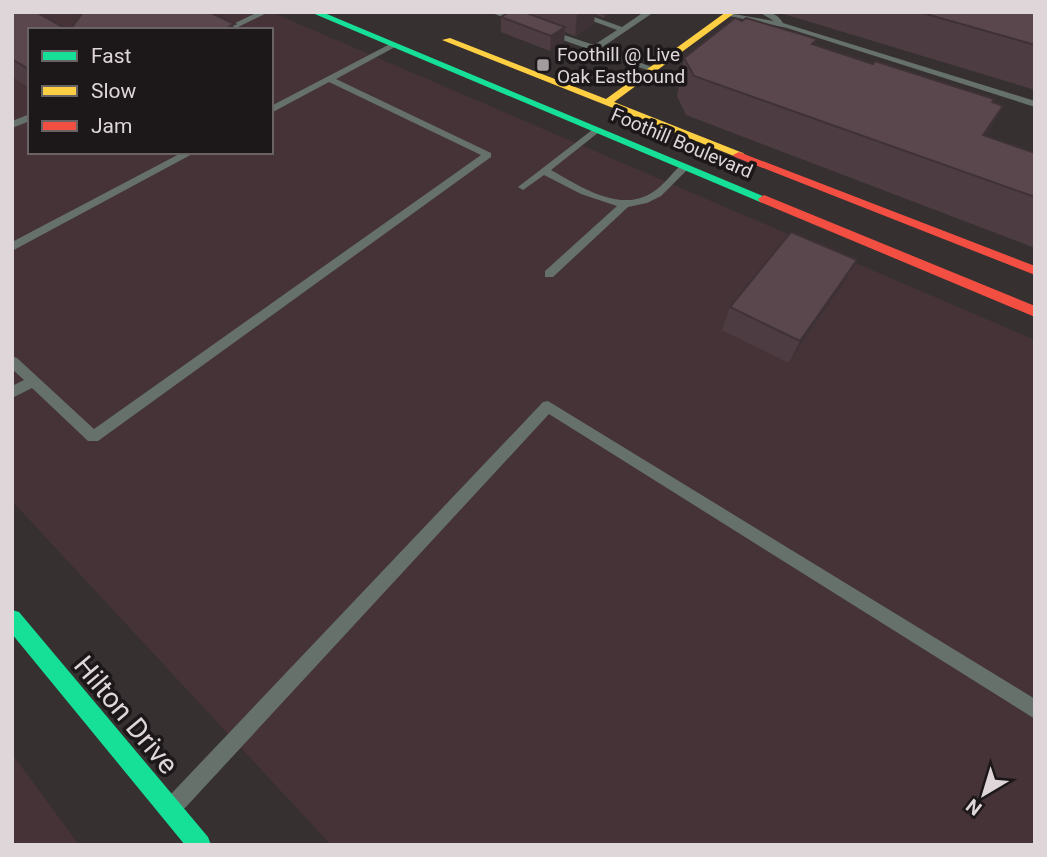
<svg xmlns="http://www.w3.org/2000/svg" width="1047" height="857" font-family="Roboto,sans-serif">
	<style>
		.built { fill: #453338; fill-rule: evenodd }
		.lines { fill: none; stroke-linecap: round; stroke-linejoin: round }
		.lane { fill: #66716b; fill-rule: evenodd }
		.fast { fill: #16e098; fill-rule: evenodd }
		.slow { fill: #ffcf43; fill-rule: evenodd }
		.jam { fill: #f24e42; fill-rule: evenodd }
		.wall { fill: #4d3d42 }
		.shaded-wall { fill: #3f3236 }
		.building { fill: #5a474d; stroke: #3f3236; stroke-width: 2 }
		.poi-dot { fill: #a39c9e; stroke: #1c1718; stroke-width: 2.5 }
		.labels { text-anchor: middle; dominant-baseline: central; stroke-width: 7; stroke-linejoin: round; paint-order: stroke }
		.far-poi-label { font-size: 19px; fill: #ded6d8; stroke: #1c1718; text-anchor: start }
		.far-street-label { font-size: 19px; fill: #ded6d8; stroke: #1c1718 }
		.near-street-label { font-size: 28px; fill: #ded6d8; stroke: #1c1718 }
	</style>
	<rect width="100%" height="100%" fill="#363031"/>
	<path class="built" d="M 12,12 L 271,12 L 1035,340 L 1035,845 L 331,845 L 12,501 ZM 30,30 L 271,30 L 271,152 L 30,152 Z
		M 12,754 L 55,812 L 79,845 L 12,845 Z"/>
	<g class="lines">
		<path class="lane" d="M 258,12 L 269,12 L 236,28 L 229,26 Z
			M 490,12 L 502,12 L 524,21 L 517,23 Z
			M 568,12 L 580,12 L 622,27 L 644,12 L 654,12 L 601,48 L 657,69 L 650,71 L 546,34 L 546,30 L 549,30 L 594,45 L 617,30 Z
			M 759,12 C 770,12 777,13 783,23 L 1035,101 L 1035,107 L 787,28 L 724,15 L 728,13 L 774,21 Z
			M 392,43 L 396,45 L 395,47 L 336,79 L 491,153 L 491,157 L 98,441 L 88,441 L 32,388 L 12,398 L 12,386 L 24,380 L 12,369 L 12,356 L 17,358 L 94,429 L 481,155 L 329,82 L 271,113 L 271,106 Z
			M 30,114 L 30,121 L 12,128 L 12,121 Z
			M 596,127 L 601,130 L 599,132 L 551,170 C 580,186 620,214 653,192 C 664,185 672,173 681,165 L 690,167 L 661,196 L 647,203 L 628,207 L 553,277 L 545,277 L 545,271 L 617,206 L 581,194 L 544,175 L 523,190 L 518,187 Z
			M 183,152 L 196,152 L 12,251 L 12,242 Z
			M 548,401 L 1035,699 L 1035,719 L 549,414 L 185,808 L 178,811 L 171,808 L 168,801 L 171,794 L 543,402 Z"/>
		<path class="fast" d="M 310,12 L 322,12 L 770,199 L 764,203 L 760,202 Z
			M 12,610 L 19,612 L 208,837 L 211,845 L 185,845 L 12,634 Z"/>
		<path class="slow" d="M 726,12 L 736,12 L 614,102 L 743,153 L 745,155 L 739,158 L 442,40 L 450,38 L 606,99 Z"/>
		<path class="jam" d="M 739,152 L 1035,266 L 1035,275 L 735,157 L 733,155 Z
			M 764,195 L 1035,306 L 1035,317 L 760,202 L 758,199 Z"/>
	</g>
	<path class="wall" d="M 526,12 L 613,12 L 604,18 L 594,14 L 594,24 L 575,36 L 565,32 L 564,42 L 550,51 L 501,32 L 501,17 Z
		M 777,12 L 1035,12 L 1035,90 Z
		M 12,14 L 30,30 L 30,88 L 12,77 Z
		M 815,44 L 1003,106 L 985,136 L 1035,153 L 1035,248 L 686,115 L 677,96 L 684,58 Z
		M 857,260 L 844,283 L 789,363 L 722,330 L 730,307 Z"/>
	<path class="shaded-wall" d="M 577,12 L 595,12 L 594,24 L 575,36 Z
		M 605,12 L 613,12 L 604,18 Z
		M 565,27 L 564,42 L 550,51 L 551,36 Z
		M 1003,106 L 979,146 L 958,175 L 983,135 Z
		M 857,260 L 844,283 L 789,363 L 800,341 Z"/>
	<path class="building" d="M 17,12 L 36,12 L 68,30 L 30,30 L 30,70 L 12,59 L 12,14 Z
		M 83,12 L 209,12 L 235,24 L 230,26 L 238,30 L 70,30 Z
		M 509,12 L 524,12 L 565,27 L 551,36 L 501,17 Z
		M 919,12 L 1035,12 L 1035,45 Z
		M 735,18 L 742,21 L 746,18 L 817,39 L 812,44 L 873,64 L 875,61 L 994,99 L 992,102 L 1003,106 L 983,135 L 1035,153 L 1035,197 L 694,76 L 684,58 Z
		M 791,232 L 857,260 L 800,341 L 730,307 Z"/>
	<rect class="poi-dot" x="536" y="58" width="14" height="14" rx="3.5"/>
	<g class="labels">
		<g class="far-poi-label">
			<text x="557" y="54">Foothill @ Live<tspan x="557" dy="22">Oak Eastbound</tspan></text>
		</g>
		<g class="far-street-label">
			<text transform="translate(682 143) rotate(23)">Foothill Boulevard</text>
		</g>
		<g class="near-street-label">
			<text transform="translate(126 715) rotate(50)">Hilton Drive</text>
		</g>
	</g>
	<rect width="1047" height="857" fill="none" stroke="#ded6d8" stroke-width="28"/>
	<rect x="28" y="28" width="245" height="126" fill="#1c1718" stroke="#6a6365" stroke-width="2"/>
	<rect x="42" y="51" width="35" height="10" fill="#16e098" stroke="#6a6365" stroke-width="2"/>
	<text x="91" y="63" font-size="21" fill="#ded6d8">Fast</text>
	<rect x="42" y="86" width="35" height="10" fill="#ffcf43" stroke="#6a6365" stroke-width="2"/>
	<text x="91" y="98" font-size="21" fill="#ded6d8">Slow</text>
	<rect x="42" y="121" width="35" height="10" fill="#f24e42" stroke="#6a6365" stroke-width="2"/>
	<text x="91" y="133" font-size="21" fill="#ded6d8">Jam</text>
	<g transform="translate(984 794) rotate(218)" stroke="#1c1718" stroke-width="5" paint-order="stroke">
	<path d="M0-5L12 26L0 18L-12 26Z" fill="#ded6d8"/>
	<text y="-10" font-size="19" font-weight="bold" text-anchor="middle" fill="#ded6d8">N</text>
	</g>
</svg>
